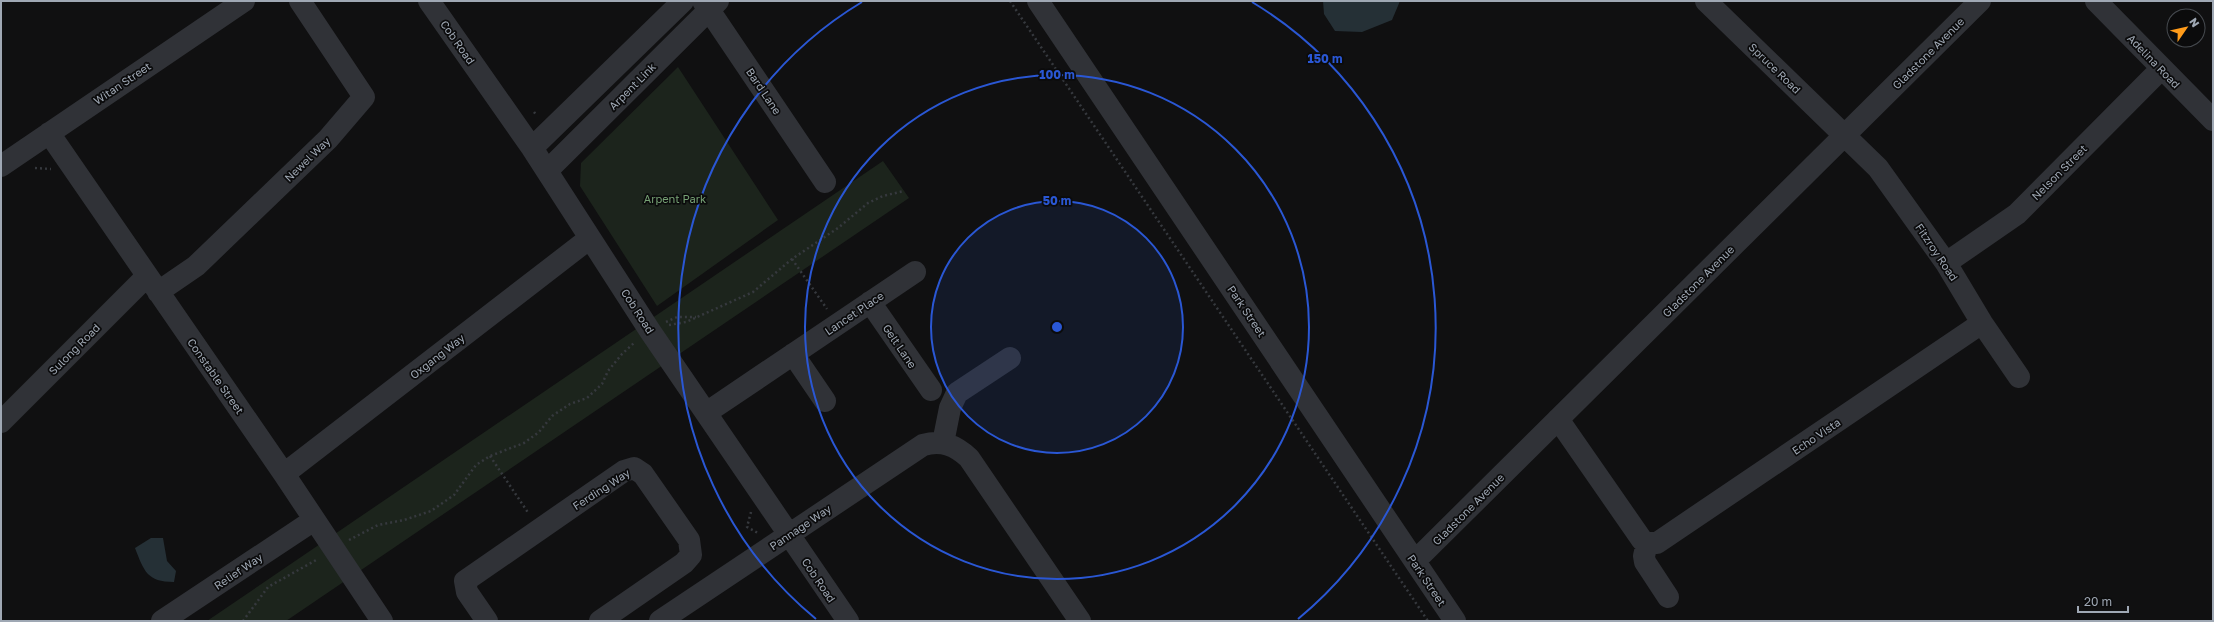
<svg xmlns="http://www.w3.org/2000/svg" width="2214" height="622" font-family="'Golos Text',sans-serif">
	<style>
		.park { fill: #1c241c }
		.water { fill: #253036 }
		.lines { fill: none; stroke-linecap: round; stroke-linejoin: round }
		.path { stroke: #36393e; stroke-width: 2.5; stroke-dasharray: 2 3; stroke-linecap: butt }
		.minor { stroke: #303237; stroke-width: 22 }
		.ring { fill: none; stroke: #2a57d4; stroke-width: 2 }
		.labels { text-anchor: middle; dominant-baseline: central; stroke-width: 3.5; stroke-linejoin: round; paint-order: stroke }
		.street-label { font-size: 11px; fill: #9fa8b4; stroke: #0b0b0c }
		.park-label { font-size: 11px; fill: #76a174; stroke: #0b0b0c }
		.centre { fill: #2a57d4; stroke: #0b0b0c; stroke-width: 2 }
		.ring-label { font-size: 12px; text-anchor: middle; font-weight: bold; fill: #2a57d4; stroke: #0b0b0c; stroke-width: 3.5; stroke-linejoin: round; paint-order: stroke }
	</style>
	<rect width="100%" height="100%" fill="#101011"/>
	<path class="park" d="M 678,67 L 778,220 L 657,306 L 580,186 L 581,163 Z
		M 883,161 L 909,198 L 286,621 L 207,621 Z"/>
	<path class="water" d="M 1323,1 L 1400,1 L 1392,20 L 1362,32 L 1335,31 L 1324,14 Z
		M 151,538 L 163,538 L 167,561 L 176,571 L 174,582 C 147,582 144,571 135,548 Z"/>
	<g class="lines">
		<path class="path" d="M 1010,1 L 1428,621
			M 534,112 L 537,116
			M 35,168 L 51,169
			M 792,259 L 827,309
			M 666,322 L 677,317 L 696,317
			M 669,325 L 686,322 L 753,292 L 792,259 L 838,228 L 868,203 L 883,196 L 904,191
			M 490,456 L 529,514
			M 751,512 L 747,527 L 758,533
			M 349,540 L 378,525 L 404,520 L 431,511 L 454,495 L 476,465 L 490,456 L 524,443 L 539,432 L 552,416 L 570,404 L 587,398 L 602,384 L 608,371 L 622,354 L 635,342
			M 243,621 L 268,587 L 318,559"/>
		<path class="minor" d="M 429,1 L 532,148 L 650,331 L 848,621
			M 703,1 L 825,182
			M 1038,1 L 1455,621
			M 1706,1 L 1878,168 L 1946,263 L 1982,323 L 2019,377
			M 2096,1 L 2213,120
			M 49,133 L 284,474 L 382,621
			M 532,148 L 683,1
			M 1,166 L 244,1
			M 547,171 L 718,1
			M 1946,263 L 2017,214 L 2161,69
			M 158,292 L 196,266 L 328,139 L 364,97 L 300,1
			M 870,302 L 931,390
			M 793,354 L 825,401
			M 706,413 L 915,272
			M 1558,419 L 1642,540 L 1647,543 L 1657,543 L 1982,323
			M 1,422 L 147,276
			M 943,443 L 950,408 L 957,393 L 1010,358
			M 284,474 L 590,238
			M 1647,543 L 1644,556 L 1645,562 L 1668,597
			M 1415,561 L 1980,1
			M 162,621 L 314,520
			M 487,621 L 467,592 L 465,581 L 624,471 L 634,468 L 643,474 L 689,540 L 691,555 L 684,563 L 600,621
			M 660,621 L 923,445 C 942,440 955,445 969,458 L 1080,621"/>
	</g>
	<circle cx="1057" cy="327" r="126" fill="#2a57d4" fill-opacity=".12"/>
	<g class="ring">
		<circle cx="1057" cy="327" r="126"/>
		<circle cx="1057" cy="327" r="252"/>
		<path d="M816 619A379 379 0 0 1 862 2M1252 2A379 379 0 0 1 1298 619"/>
	</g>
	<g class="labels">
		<g class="street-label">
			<text transform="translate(458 42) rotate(55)">Cob Road</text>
			<text transform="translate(1928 53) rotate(-45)">Gladstone Avenue</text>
			<text transform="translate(2154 61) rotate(46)">Adelina Road</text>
			<text transform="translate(1775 68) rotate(44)">Spruce Road</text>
			<text transform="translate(122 83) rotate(-34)">Witan Street</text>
			<text transform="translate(632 86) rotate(-45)">Arpent Link</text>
			<text transform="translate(764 91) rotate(56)">Bard Lane</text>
			<text transform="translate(307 159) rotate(-44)">Newel Way</text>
			<text transform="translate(2059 172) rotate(-45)">Nelson Street</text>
			<text transform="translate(1937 252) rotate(56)">Fitzroy Road</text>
			<text transform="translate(1698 281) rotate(-45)">Gladstone Avenue</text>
			<text transform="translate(638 311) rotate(57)">Cob Road</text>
			<text transform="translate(1247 311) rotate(56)">Park Street</text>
			<text transform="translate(854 313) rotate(-34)">Lancet Place</text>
			<text transform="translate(900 346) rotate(56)">Gelt Lane</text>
			<text transform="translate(74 349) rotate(-45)">Sulong Road</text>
			<text transform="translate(437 356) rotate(-38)">Oxgang Way</text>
			<text transform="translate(216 376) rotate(55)">Constable Street</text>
			<text transform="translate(1816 436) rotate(-34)">Echo Vista</text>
			<text transform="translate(601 489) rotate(-33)">Ferding Way</text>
			<text transform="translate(1468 509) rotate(-45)">Gladstone Avenue</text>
			<text transform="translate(800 527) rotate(-34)">Pannage Way</text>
			<text transform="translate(238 571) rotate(-34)">Relief Way</text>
			<text transform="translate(819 580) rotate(56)">Cob Road</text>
			<text transform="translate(1427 580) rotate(56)">Park Street</text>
		</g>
		<g class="park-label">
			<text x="675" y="198">Arpent Park</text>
		</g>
	</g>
	<circle cx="1057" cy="327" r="6" class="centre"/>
	<g class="ring-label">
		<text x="1325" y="63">150 m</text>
		<text x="1057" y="79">100 m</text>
		<text x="1057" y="205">50 m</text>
	</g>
	<rect width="2214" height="622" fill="none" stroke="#9fa8b4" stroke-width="4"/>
	<g transform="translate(2186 28) rotate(56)"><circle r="19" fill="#0b0b0c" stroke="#464a4f"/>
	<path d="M0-3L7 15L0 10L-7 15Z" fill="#ff9b1a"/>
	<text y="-6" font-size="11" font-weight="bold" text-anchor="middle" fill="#9fa8b4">N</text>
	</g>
	<path d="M2078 606v6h50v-6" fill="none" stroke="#9fa8b4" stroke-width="2"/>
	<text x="2084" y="606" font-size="12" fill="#9fa8b4" stroke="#0b0b0c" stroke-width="3" paint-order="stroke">20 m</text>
</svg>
